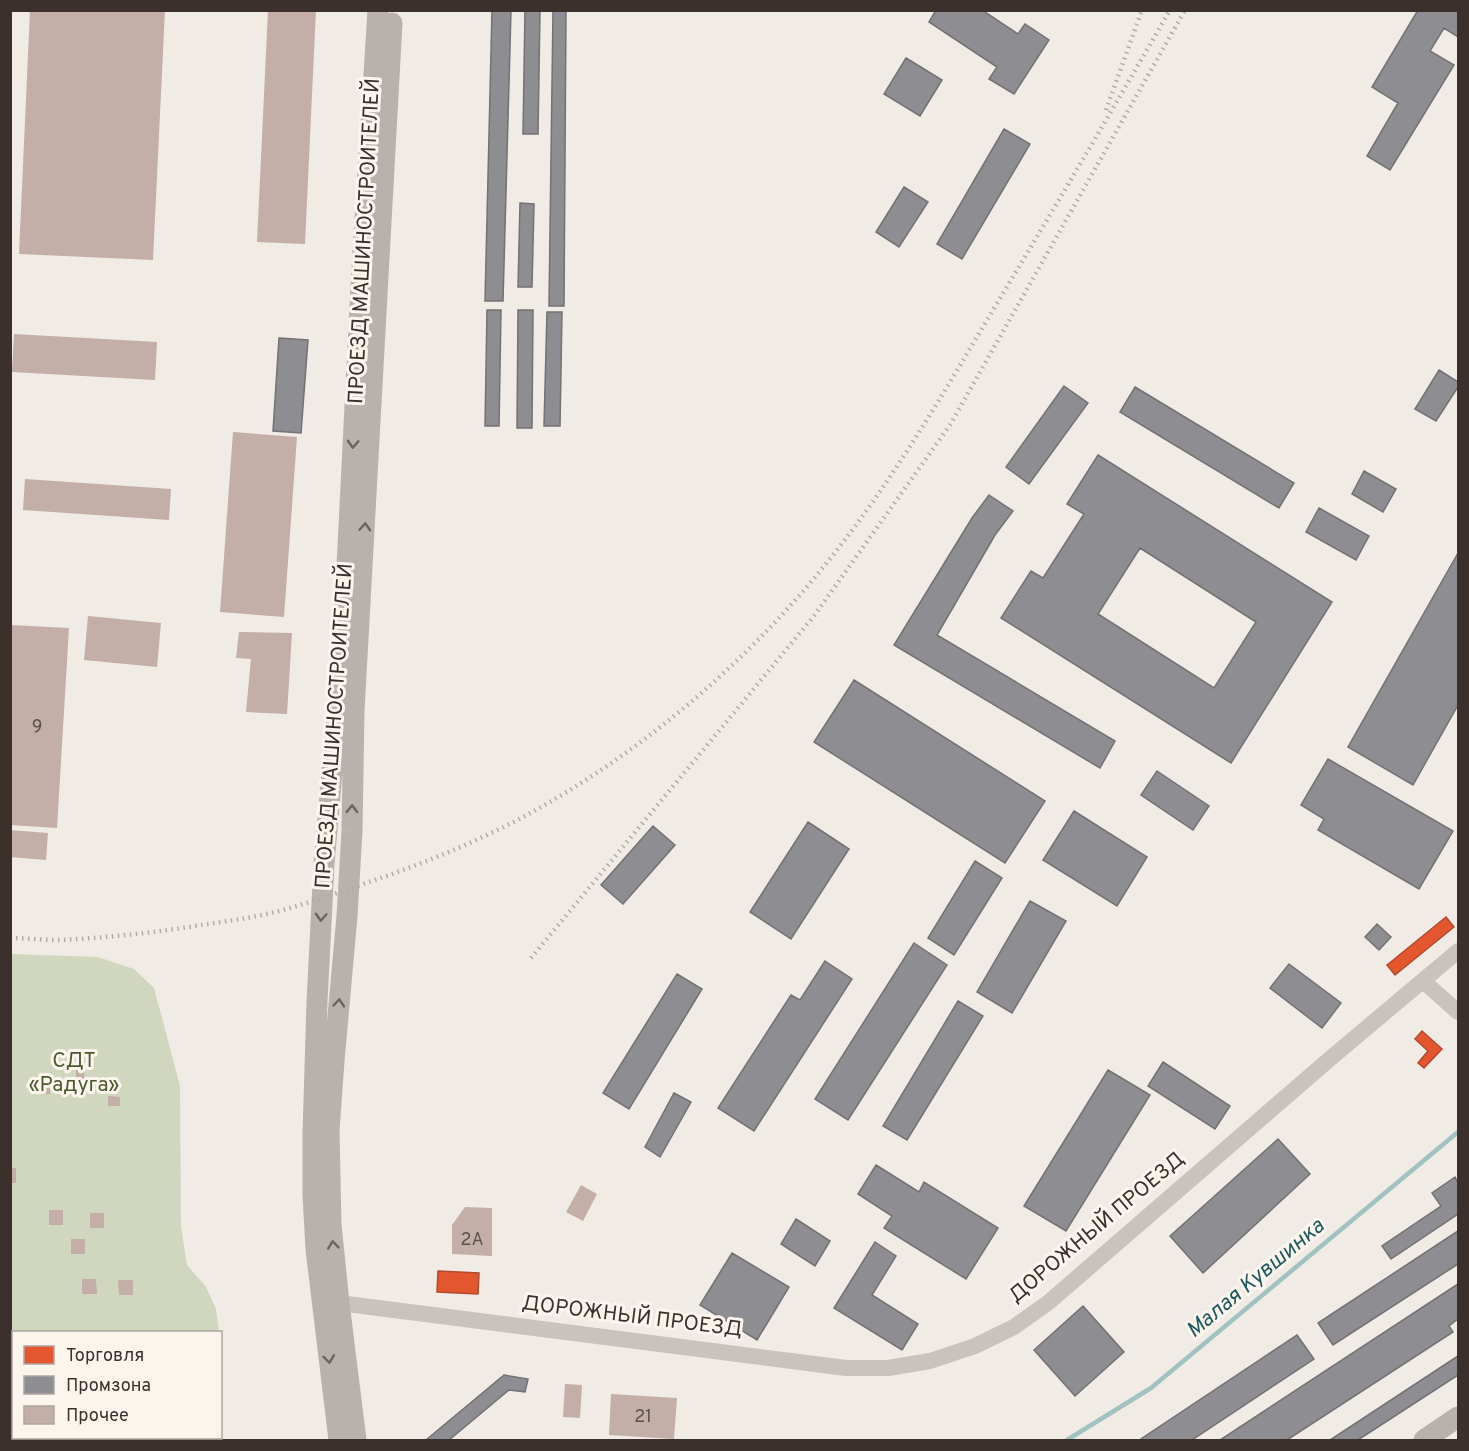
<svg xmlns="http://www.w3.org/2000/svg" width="1469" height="1451" font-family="Overpass,sans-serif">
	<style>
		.green { fill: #d1d6bf }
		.shops { fill: #e4572e; stroke: #b14b2d; stroke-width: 1.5 }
		.industry { fill: #8d8d92; stroke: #747173; stroke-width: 1.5; fill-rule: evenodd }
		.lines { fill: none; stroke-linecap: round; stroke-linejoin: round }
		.stream { stroke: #a1c2c1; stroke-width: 4.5 }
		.building { fill: #c3afa7 }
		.minor { stroke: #c9c3be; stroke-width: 16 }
		.major { stroke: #b8b1ad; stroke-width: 21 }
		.rail { stroke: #b1aca8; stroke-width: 4.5; stroke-dasharray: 1.5 4.5; stroke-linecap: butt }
		.oneway { stroke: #6d645f }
		.labels { text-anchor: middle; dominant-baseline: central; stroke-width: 6; stroke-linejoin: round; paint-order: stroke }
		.number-label { font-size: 18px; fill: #5d504a }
		.street-label { font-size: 21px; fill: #3b302b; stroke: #fbf5ee }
		.park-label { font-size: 21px; fill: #4a5a2e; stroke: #fbf5ee }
		.water-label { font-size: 22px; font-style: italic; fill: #1f5a5e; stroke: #fbf5ee }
	</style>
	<rect width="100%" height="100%" fill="#f0ebe5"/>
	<path class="green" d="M 11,954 L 98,957 L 134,969 L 154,988 L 180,1086 L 181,1227 L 187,1265 L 206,1287 L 216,1309 L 219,1332 L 14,1332 L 14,1438 L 200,1438 L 200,1440 L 11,1440 Z"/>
	<path class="shops" d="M 1446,917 L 1454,927 L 1395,975 L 1387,965 Z
		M 1422,1031 L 1442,1049 L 1424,1068 L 1418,1063 L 1428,1051 L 1415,1039 Z
		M 438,1271 L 479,1273 L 478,1294 L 437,1292 Z"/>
	<path class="industry" d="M 492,10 L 511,10 L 503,301 L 485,301 Z
		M 525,10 L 540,10 L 538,134 L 523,134 Z
		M 553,10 L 566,10 L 564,306 L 549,306 Z
		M 936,10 L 982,10 L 1018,34 L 1025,24 L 1049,40 L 1014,94 L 989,79 L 997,67 L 929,22 Z
		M 1418,10 L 1458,10 L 1458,37 L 1444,28 L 1430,51 L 1454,65 L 1390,170 L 1367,156 L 1398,103 L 1372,87 Z
		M 906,58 L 942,80 L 920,116 L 884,94 Z
		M 1004,129 L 1030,144 L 962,259 L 937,244 Z
		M 904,187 L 928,202 L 899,247 L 876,232 Z
		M 520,203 L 534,204 L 532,287 L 518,287 Z
		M 487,310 L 501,310 L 499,426 L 485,426 Z
		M 518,310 L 533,310 L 532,428 L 517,428 Z
		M 547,312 L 562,312 L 560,426 L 544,426 Z
		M 279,338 L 308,340 L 301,433 L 273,431 Z
		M 1439,370 L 1458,382 L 1458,387 L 1436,421 L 1415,409 Z
		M 1064,386 L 1088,403 L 1029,484 L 1006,467 Z
		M 1135,387 L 1294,483 L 1279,508 L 1120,412 Z
		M 1098,455 L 1332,602 L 1231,763 L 1001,618 L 1031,571 L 1043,578 L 1084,514 L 1067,504 ZM 1140,548 L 1256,622 L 1214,688 L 1098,614 Z
		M 1364,471 L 1396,489 L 1383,512 L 1352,494 Z
		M 989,495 L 1013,511 L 995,535 L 937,635 L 1115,741 L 1100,768 L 894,645 L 972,518 Z
		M 1319,508 L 1369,536 L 1356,560 L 1306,532 Z
		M 1458,553 L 1458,705 L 1413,785 L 1348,747 Z
		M 854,680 L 1045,801 L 1005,863 L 814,742 Z
		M 1328,759 L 1453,831 L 1419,889 L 1318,830 L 1324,819 L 1301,805 Z
		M 1157,771 L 1209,806 L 1193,830 L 1141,795 Z
		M 1074,811 L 1147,857 L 1117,906 L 1043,860 Z
		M 808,822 L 849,849 L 791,939 L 750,912 Z
		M 653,826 L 675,845 L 623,904 L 601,885 Z
		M 975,861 L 1002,878 L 954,955 L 928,938 Z
		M 1030,901 L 1066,921 L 1012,1013 L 977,992 Z
		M 1377,924 L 1391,937 L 1379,950 L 1365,937 Z
		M 914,943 L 947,965 L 848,1120 L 815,1099 Z
		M 825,961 L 852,979 L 754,1131 L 718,1108 L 791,995 L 800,1000 Z
		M 1289,964 L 1341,1003 L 1322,1028 L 1270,988 Z
		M 677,974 L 702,989 L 629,1109 L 603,1093 Z
		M 958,1001 L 983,1016 L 907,1140 L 883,1126 Z
		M 1163,1062 L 1230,1106 L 1215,1129 L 1148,1086 Z
		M 1108,1070 L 1150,1095 L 1066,1231 L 1024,1206 Z
		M 674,1093 L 691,1102 L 660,1157 L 645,1147 Z
		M 1278,1139 L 1310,1174 L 1203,1273 L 1170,1236 Z
		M 876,1165 L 919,1192 L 924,1182 L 998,1228 L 966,1279 L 884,1228 L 892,1216 L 858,1194 Z
		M 1455,1177 L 1458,1183 L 1458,1214 L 1391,1259 L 1382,1246 L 1441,1206 L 1432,1193 Z
		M 796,1219 L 830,1241 L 815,1266 L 781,1244 Z
		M 1458,1231 L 1458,1264 L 1333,1345 L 1318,1323 Z
		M 875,1242 L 896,1256 L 872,1295 L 918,1324 L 902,1350 L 834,1308 Z
		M 732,1253 L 789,1287 L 757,1340 L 700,1305 Z
		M 1458,1284 L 1458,1319 L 1449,1326 L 1453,1332 L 1287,1440 L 1220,1440 Z
		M 1083,1306 L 1124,1352 L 1075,1396 L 1034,1350 Z
		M 1297,1335 L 1314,1359 L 1192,1440 L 1141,1440 L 1141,1439 Z
		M 1458,1356 L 1458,1375 L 1358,1440 L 1330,1440 Z
		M 504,1375 L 528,1379 L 525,1392 L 509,1390 L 449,1440 L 426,1440 Z"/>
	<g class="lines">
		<path class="stream" d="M 1067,1440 L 1151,1388 L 1458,1132"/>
	</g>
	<path class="building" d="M 30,10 L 165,10 L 153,260 L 19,254 Z
		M 268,10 L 316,10 L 305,244 L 257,242 Z
		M 14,334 L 157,342 L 155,380 L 12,372 Z
		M 233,432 L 297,437 L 284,617 L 220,612 Z
		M 25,479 L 171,489 L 169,520 L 23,510 Z
		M 88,616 L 161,623 L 157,667 L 84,660 Z
		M 10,625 L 69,628 L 57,828 L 10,825 Z
		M 239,632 L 292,633 L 287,714 L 246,712 L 251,659 L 236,658 Z
		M 10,830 L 48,833 L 46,860 L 10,857 Z
		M 76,1070 L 84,1070 L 85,1095 L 76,1096 Z
		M 35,1079 L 50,1079 L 50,1094 L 35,1094 Z
		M 108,1096 L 120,1097 L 120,1106 L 108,1106 Z
		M 10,1168 L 16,1168 L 16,1183 L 10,1183 Z
		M 581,1185 L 597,1194 L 583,1221 L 566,1212 Z
		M 465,1207 L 492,1208 L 492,1256 L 452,1254 L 452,1225 Z
		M 49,1210 L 63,1210 L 63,1225 L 49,1225 Z
		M 90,1213 L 104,1213 L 104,1228 L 90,1228 Z
		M 71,1239 L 85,1239 L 85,1254 L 71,1254 Z
		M 82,1279 L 96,1279 L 97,1294 L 82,1294 Z
		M 118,1280 L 133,1280 L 133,1295 L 119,1295 Z
		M 565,1384 L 582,1385 L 580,1418 L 563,1417 Z
		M 611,1394 L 677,1398 L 674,1439 L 609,1435 Z"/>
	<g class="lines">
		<path class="minor" d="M 1423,981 L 1458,1012
			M 339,1303 L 846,1368 L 888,1368 L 930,1361 L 975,1346 L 1014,1327 L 1049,1302 L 1332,1057 L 1458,951"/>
		<path class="major" d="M 339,1440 L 316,1249 L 313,1195 L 313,1133 L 317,1002 L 324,864 L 343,646 L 362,267 L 378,10
			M 356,1440 L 339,1303 L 331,1225 L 329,1130 L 334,1061 L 347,916 L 352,831 L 354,711 L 392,23
			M 1424,1440 L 1458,1417"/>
		<path class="rail" d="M 1106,110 L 1142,10
			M 10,938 C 26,938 42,940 58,940 C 108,938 159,932 208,924 C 229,921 250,918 271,913 C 304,905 337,893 369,882 C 422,864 474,843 523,817 C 650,749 764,648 850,533 C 905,460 950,382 996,305 C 1055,207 1113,109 1170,10
			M 531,958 L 814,616 L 950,425 L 1185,10"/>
	</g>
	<defs><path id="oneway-chevron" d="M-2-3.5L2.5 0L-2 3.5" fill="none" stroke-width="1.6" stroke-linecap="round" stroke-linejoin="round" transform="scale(1.5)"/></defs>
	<g class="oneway">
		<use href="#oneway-chevron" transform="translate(353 444) rotate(93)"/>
		<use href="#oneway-chevron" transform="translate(365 527) rotate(-87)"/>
		<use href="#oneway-chevron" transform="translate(352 809) rotate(-89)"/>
		<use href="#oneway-chevron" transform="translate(321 917) rotate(93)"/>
		<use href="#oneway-chevron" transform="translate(339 1003) rotate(-85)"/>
		<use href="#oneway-chevron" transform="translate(333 1245) rotate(-96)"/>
		<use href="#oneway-chevron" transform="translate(329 1359) rotate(83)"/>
	</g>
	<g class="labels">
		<g class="number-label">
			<text x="37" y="727">9</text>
			<text x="472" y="1240">2А</text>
			<text x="643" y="1417">21</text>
		</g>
		<g class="street-label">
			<text transform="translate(365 241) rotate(-87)">ПРОЕЗД МАШИНОСТРОИТЕЛЕЙ</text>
			<text transform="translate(335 726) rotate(-86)">ПРОЕЗД МАШИНОСТРОИТЕЛЕЙ</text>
			<text transform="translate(1097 1228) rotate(-40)">ДОРОЖНЫЙ ПРОЕЗД</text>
			<text transform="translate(632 1317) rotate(7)">ДОРОЖНЫЙ ПРОЕЗД</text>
		</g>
		<g class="park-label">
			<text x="74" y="1061">СДТ<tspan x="74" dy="24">«Радуга»</tspan></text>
		</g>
		<g class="water-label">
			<text transform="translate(1256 1279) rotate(-40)">Малая Кувшинка</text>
		</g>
	</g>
	<rect width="1469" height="1451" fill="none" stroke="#3b302b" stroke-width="24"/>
	<rect x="12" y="1331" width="210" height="108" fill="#fbf5ee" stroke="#aea6a0" stroke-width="1.5"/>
	<rect x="24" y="1346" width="30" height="18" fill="#e4572e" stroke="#aea6a0" stroke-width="1.5"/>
	<text x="66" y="1361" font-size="18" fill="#3b302b">Торговля</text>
	<rect x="24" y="1376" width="30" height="18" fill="#8d8d92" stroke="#aea6a0" stroke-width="1.5"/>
	<text x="66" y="1391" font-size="18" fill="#3b302b">Промзона</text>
	<rect x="24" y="1406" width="30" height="18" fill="#c3afa7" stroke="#aea6a0" stroke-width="1.5"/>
	<text x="66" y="1421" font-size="18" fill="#3b302b">Прочее</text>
</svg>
